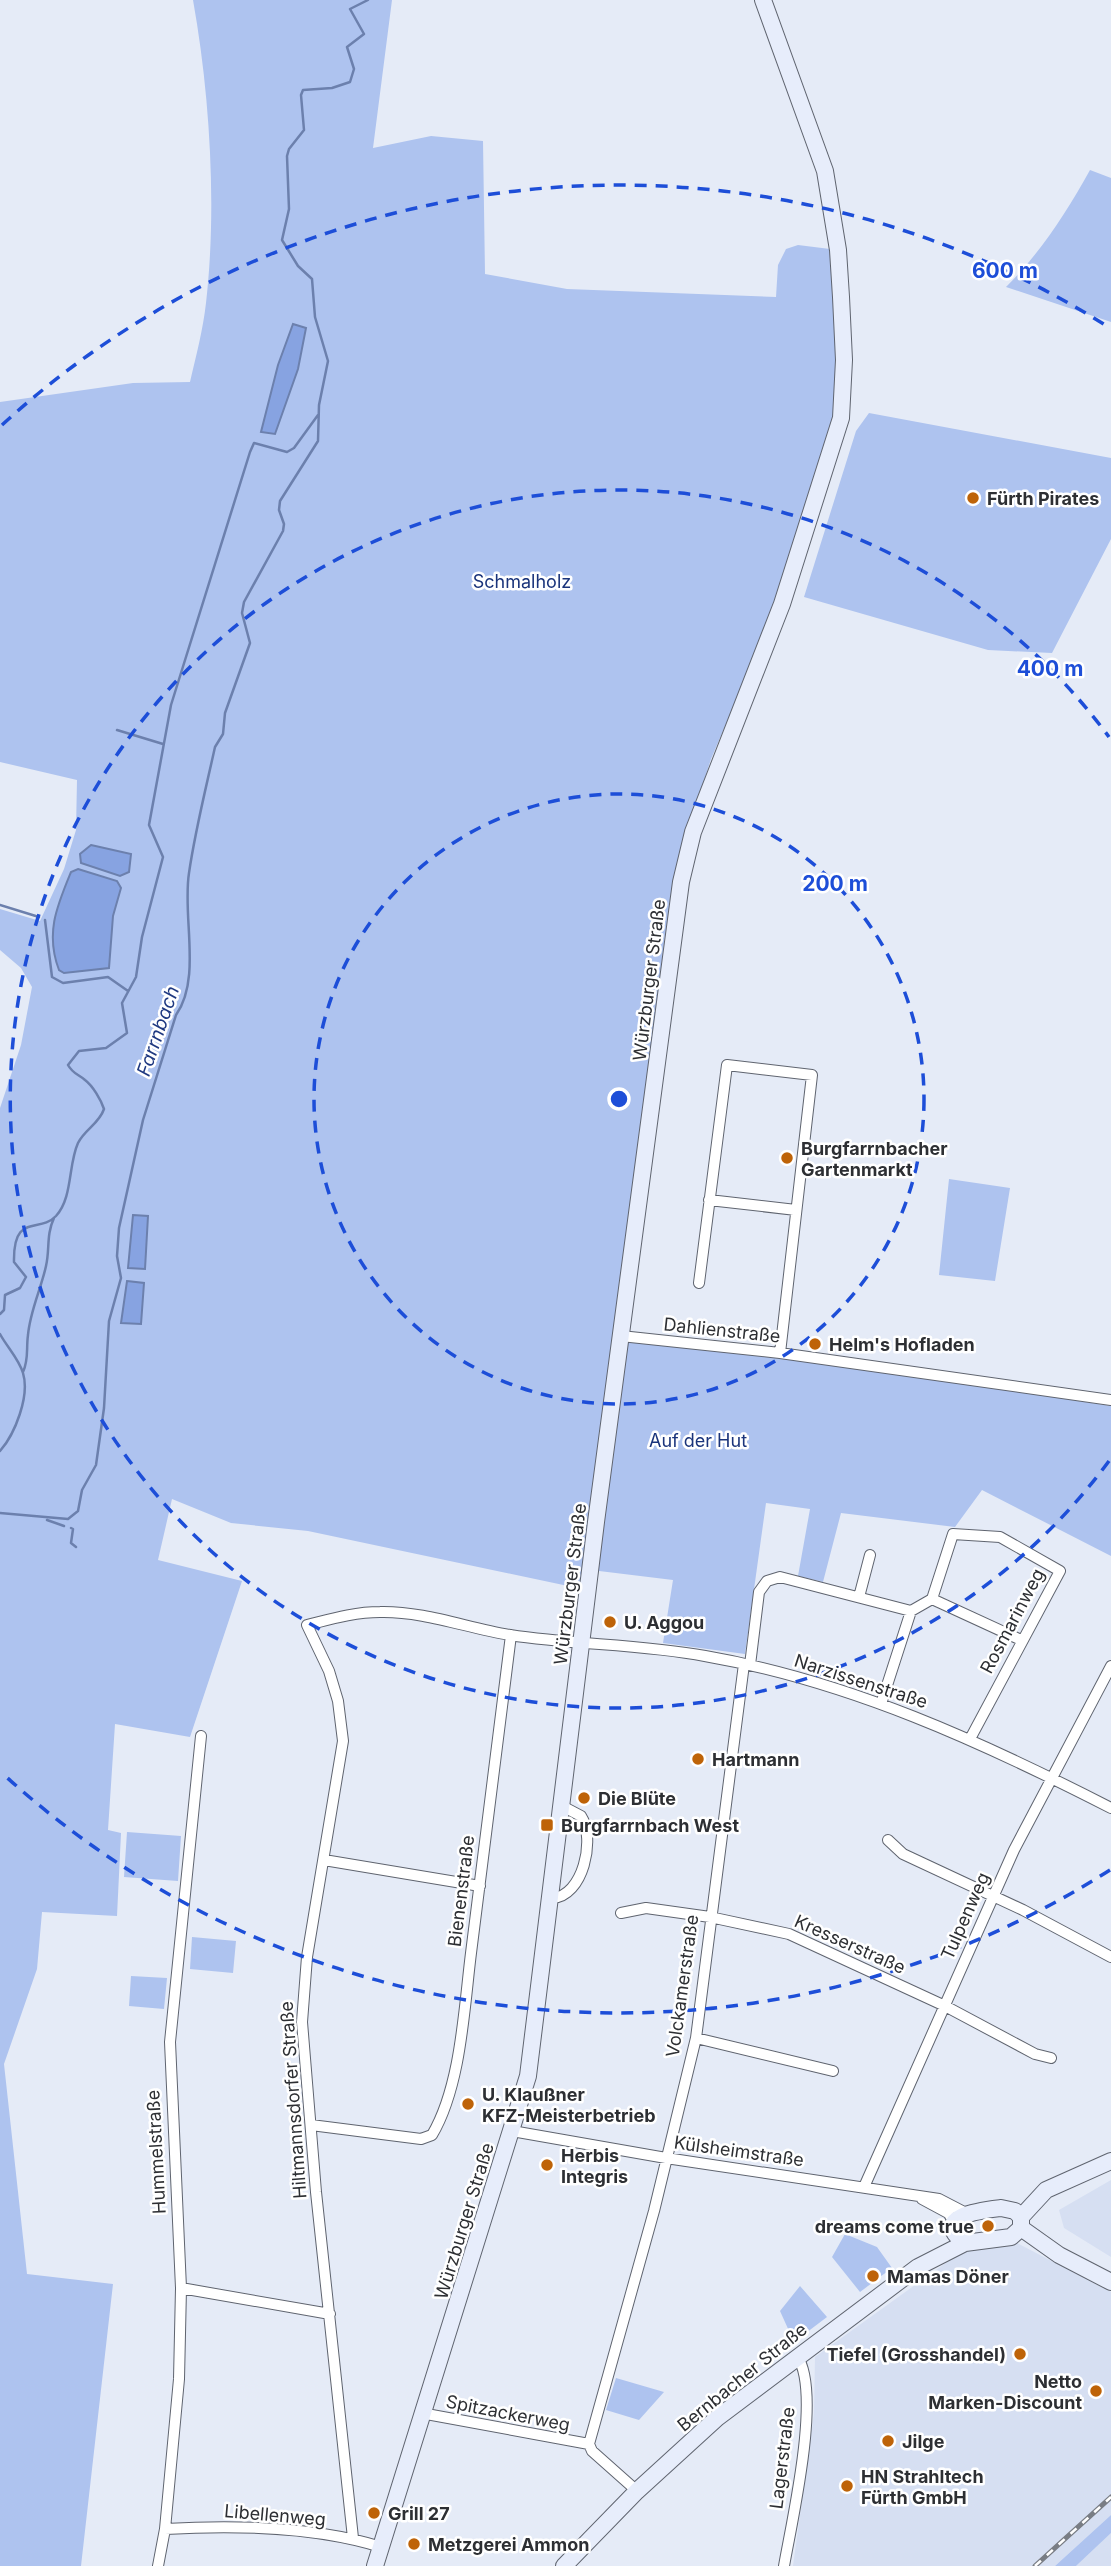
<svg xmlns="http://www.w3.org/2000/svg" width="1111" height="2566" font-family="Inter,sans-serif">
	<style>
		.built { fill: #d6dff2 }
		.green { fill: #aec3ef }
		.water { fill: #87a3e1; stroke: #6c80ad; stroke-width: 2 }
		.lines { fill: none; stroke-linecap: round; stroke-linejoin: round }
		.stream { stroke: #6c80ad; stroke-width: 2.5 }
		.street-casing { stroke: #5f646f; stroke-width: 12 }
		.secondary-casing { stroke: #5f646f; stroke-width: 18 }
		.street { stroke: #fff; stroke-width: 10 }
		.secondary { stroke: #e7edfb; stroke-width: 16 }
		.rail-casing { stroke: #797d84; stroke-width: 5 }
		.rail { stroke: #fff; stroke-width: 2.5; stroke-dasharray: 8; stroke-linecap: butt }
		.ring { fill: none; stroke: #1d4ed8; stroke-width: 3.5; stroke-dasharray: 12 9 }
		.poi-dot { fill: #be6308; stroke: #fff; stroke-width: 2.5 }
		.labels { text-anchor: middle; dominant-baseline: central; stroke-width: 5; stroke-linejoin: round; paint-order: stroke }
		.poi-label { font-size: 18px; font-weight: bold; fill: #2d2f33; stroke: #fff; text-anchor: start }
		.park-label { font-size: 18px; fill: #1a347b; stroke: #fff }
		.street-label { font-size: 18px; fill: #2d2f33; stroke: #fff }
		.water-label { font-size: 19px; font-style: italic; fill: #1f3981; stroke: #fff }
		.centre { fill: #1d4ed8; stroke: #fff; stroke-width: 3.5 }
		.ring-label { font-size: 21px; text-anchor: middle; font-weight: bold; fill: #1d4ed8; stroke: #fff; stroke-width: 5; stroke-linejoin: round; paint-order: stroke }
	</style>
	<rect width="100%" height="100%" fill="#e5ebf7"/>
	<path class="built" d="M 1111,2180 L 1111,2257 L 1064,2228 L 1059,2210 Z
		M 1015,2242 L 1111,2292 L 1111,2515 L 1055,2566 L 793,2566 L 814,2413 L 815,2357 L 965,2249 Z
		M 1111,2533 L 1111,2566 L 1076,2566 Z"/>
	<path class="green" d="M 193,0 L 392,0 L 373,148 L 431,136 L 483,141 L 485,274 L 567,289 L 776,297 L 778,265 L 786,249 L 798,245 L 838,250 L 835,418 L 781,595 L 711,759 L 678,861 L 665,935 L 615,1336 L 836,1363 L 1111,1406 L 1111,1556 L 982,1490 L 955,1527 L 841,1513 L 823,1582 L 798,1576 L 810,1509 L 766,1503 L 745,1654 L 663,1643 L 673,1580 L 591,1570 L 587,1590 L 308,1531 L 231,1523 L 172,1499 L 158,1560 L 242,1581 L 190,1737 L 115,1724 L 108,1830 L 121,1833 L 117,1916 L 42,1912 L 37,1969 L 4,2064 L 27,2274 L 113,2284 L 81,2566 L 0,2566 L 0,1108 L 21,1045 L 32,987 L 21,968 L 0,950 L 0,909 L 40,921 L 64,869 L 76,830 L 77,780 L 0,762 L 0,402 L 133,383 L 190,382 C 196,356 203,330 206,303 C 217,207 210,95 193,0 Z
		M 1090,170 L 1111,178 L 1111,322 L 1006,287 C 1041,252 1066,213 1090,170 Z
		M 869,413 L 1111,458 L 1111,539 L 1052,653 L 988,650 L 804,597 L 856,431 Z
		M 949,1179 L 1010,1188 L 995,1281 L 939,1275 Z
		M 127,1832 L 181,1836 L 178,1881 L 124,1877 Z
		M 192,1937 L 236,1941 L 233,1973 L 190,1969 Z
		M 131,1976 L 167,1978 L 164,2009 L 129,2006 Z
		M 845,2234 L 877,2247 L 892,2268 L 860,2292 L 832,2257 Z
		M 800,2286 L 827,2317 L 794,2342 L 780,2311 Z
		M 616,2378 L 664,2392 L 639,2420 L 606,2410 Z
		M 1111,2515 L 1111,2533 L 1076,2566 L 1055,2566 Z"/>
	<path class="water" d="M 293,324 L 306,328 L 298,369 L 275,434 L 261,432 L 278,365 Z
		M 91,845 L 131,854 L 129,872 L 120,876 L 81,863 L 80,854 Z
		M 78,869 L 117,881 L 121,888 L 113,916 L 109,968 L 64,973 L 59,970 C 45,933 57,906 71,872 Z
		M 133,1215 L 148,1216 L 145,1269 L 128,1268 Z
		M 127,1281 L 144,1283 L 141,1324 L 121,1323 Z"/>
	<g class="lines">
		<path class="stream" d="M 117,730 L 163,744
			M 0,905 L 39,917
			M 45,920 L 52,977 L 63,983 L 108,977 L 128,991
			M 0,1314 L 4,1310 L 5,1295 L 20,1288 L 26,1277 L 14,1262 C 13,1212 39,1234 56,1216 C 73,1197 68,1165 78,1143 C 85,1129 99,1124 104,1109 C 101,1100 93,1086 85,1080 C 78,1074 73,1074 68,1065 L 79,1051 L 106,1048 L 127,1033 L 122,1003 L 136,977 L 142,937 L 163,857 L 149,825 L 171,705 L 250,452 L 254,443 L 287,452 L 294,448 L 318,415
			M 0,1334 C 7,1347 19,1359 23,1373 C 30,1396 15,1434 0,1451
			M 23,1372 C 29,1359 26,1349 28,1335 C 30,1311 41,1289 46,1266 C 50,1249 46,1235 54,1218
			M 0,1513 L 68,1519 L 78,1511 L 82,1490 L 96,1465 L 104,1408 L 109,1321 L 121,1278 L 117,1256 L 119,1228 L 143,1120 L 176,1015 C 202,978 182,916 189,873 C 195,831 206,788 215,747 L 223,734 L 225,713 L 250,643 L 242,613 L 244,602 L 283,531 L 284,524 L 279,510 L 280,501 L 318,441 L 319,405 L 328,361 L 315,317 L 312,279 L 298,266 L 282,240 L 289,209 L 287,156 L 289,149 L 304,130 L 301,95 L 303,90 L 332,88 L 350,82 L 354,69 L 347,47 L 364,34 L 350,9 L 368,0
			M 47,1520 L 64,1526
			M 71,1528 L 73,1529 L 71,1543 L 76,1547"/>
		<g class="street-casing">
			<path id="street" d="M 709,1200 L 796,1210
				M 699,1283 L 727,1065 L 812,1075 L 780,1353
				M 621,1336 L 780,1353 L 1111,1400
				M 859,1597 L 870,1555
				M 932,1599 L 953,1534 L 1000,1537 L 1060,1571 L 970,1739
				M 750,1665 L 759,1592 L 767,1581 L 780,1577 L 911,1611 L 932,1599 L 1021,1640
				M 881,1704 L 911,1611
				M 888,1840 L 903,1854 L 1023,1910 L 1111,1957
				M 324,1860 L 480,1886
				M 552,1898 C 583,1897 596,1839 581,1816 L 562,1806
				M 621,1913 L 646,1908 L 710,1917 L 789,1934 L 945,2006 L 1035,2054 L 1051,2058
				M 696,2038 L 833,2071
				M 311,2125 L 421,2139 L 432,2135 C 461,2086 464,2009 471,1953 C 485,1847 498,1741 511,1635
				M 512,2131 L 666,2158 L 939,2199 L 966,2213
				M 864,2187 L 1014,1850 L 1111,1666
				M 922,2199 L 948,2213 L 955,2223
				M 181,2288 L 330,2314
				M 421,2413 L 589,2444
				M 637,2491 L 592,2451 L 589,2444 L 654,2211 L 696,2038 L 744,1664
				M 165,2529 C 235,2525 314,2526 381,2547
				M 353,2538 L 316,2192 L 302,2022 L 307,1957 L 343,1741 L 338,1701 L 329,1671 L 307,1625 C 331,1619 355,1612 380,1612 C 424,1611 467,1628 510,1635 C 575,1645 641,1644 705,1656 C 849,1681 982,1742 1111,1808
				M 158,2566 L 165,2529 L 179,2379 L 181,2288 L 170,2042 L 201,1736
				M 784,2566 C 792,2520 822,2392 797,2356"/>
		</g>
		<g class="secondary-casing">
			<path id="secondary" d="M 1001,2208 L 1015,2211 L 1021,2217 L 1021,2228 L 1011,2237 L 965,2243 C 928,2216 984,2210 1001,2208 Z
				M 1021,2217 L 1046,2190 L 1111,2161
				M 1021,2228 L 1059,2255 L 1111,2282
				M 375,2566 L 528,2076 L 596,1522 L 681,882 L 693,832 L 782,604 L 841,418 L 844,360 L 841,297 L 838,250 L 825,171 L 763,0
				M 564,2566 L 637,2491 L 717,2418 L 918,2267 L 965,2243"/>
		</g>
		<use href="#street" class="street"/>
		<use href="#secondary" class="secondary"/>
		<g class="rail-casing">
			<path id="rail" d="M 1035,2566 L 1111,2497"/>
		</g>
		<use href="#rail" class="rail"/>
	</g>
	<g class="ring">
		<circle cx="619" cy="1099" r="305"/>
		<path d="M1109 1461A609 609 0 1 1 1109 737"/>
		<path d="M1110 1870A914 914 0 0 1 2 1773M2 425A914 914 0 0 1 1110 328"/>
	</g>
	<g class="poi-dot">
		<circle cx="973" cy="498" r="7"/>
		<circle cx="787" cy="1158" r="7"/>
		<circle cx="815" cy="1344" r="7"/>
		<circle cx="610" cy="1622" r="7"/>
		<circle cx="698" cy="1759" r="7"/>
		<circle cx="584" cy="1798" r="7"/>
		<rect x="540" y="1818" width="14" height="14" rx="3.5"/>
		<circle cx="468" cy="2104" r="7"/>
		<circle cx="547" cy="2165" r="7"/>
		<circle cx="988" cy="2226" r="7"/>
		<circle cx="873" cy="2276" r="7"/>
		<circle cx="1020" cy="2354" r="7"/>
		<circle cx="1096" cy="2391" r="7"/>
		<circle cx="888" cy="2441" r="7"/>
		<circle cx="847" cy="2486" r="7"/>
		<circle cx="374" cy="2513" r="7"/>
		<circle cx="414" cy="2544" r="7"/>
	</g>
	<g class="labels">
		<g class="poi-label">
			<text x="987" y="498">Fürth Pirates</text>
			<text x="801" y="1148">Burgfarrnbacher<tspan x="801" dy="21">Gartenmarkt</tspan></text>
			<text x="829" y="1344">Helm's Hofladen</text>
			<text x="624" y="1622">U. Aggou</text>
			<text x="712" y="1759">Hartmann</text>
			<text x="598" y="1798">Die Blüte</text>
			<text x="561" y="1825">Burgfarrnbach West</text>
			<text x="482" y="2094">U. Klaußner<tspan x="482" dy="21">KFZ-Meisterbetrieb</tspan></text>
			<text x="561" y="2155">Herbis<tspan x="561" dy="21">Integris</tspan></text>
			<text x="974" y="2226" text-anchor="end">dreams come true</text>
			<text x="887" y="2276">Mamas Döner</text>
			<text x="1006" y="2354" text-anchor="end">Tiefel (Grosshandel)</text>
			<text x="1082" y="2381" text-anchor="end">Netto<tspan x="1082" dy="21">Marken-Discount</tspan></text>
			<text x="902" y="2441">Jilge</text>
			<text x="861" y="2476">HN Strahltech<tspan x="861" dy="21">Fürth GmbH</tspan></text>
			<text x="388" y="2513">Grill 27</text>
			<text x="428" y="2544">Metzgerei Ammon</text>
		</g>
		<g class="park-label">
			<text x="522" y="581">Schmalholz</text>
			<text x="698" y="1440">Auf der Hut</text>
		</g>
		<g class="street-label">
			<text transform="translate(649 980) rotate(-83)">Würzburger Straße</text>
			<text transform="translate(722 1330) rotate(6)">Dahlienstraße</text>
			<text transform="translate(570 1584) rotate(-83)">Würzburger Straße</text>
			<text transform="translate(1012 1621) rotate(-62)">Rosmarinweg</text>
			<text transform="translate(861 1681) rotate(18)">Narzissenstraße</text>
			<text transform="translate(461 1891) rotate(-83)">Bienenstraße</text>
			<text transform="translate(965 1916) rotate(-66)">Tulpenweg</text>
			<text transform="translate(850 1944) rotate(24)">Kresserstraße</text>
			<text transform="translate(682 1986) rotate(-82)">Volckamerstraße</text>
			<text transform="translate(293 2100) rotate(-94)">Hiltmannsdorfer Straße</text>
			<text transform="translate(739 2151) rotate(8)">Külsheimstraße</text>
			<text transform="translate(156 2152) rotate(-93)">Hummelstraße</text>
			<text transform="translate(464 2221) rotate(-73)">Würzburger Straße</text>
			<text transform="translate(742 2377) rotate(-39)">Bernbacher Straße</text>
			<text transform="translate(508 2413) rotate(11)">Spitzackerweg</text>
			<text transform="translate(782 2458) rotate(-83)">Lagerstraße</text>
			<text transform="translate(275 2515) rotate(5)">Libellenweg</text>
		</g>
		<g class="water-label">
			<text transform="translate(158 1031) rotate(-71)">Farrnbach</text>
		</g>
	</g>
	<circle cx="619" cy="1099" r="10" class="centre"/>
	<g class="ring-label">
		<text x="1005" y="278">600 m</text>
		<text x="1050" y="676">400 m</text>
		<text x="835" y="891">200 m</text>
	</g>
</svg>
